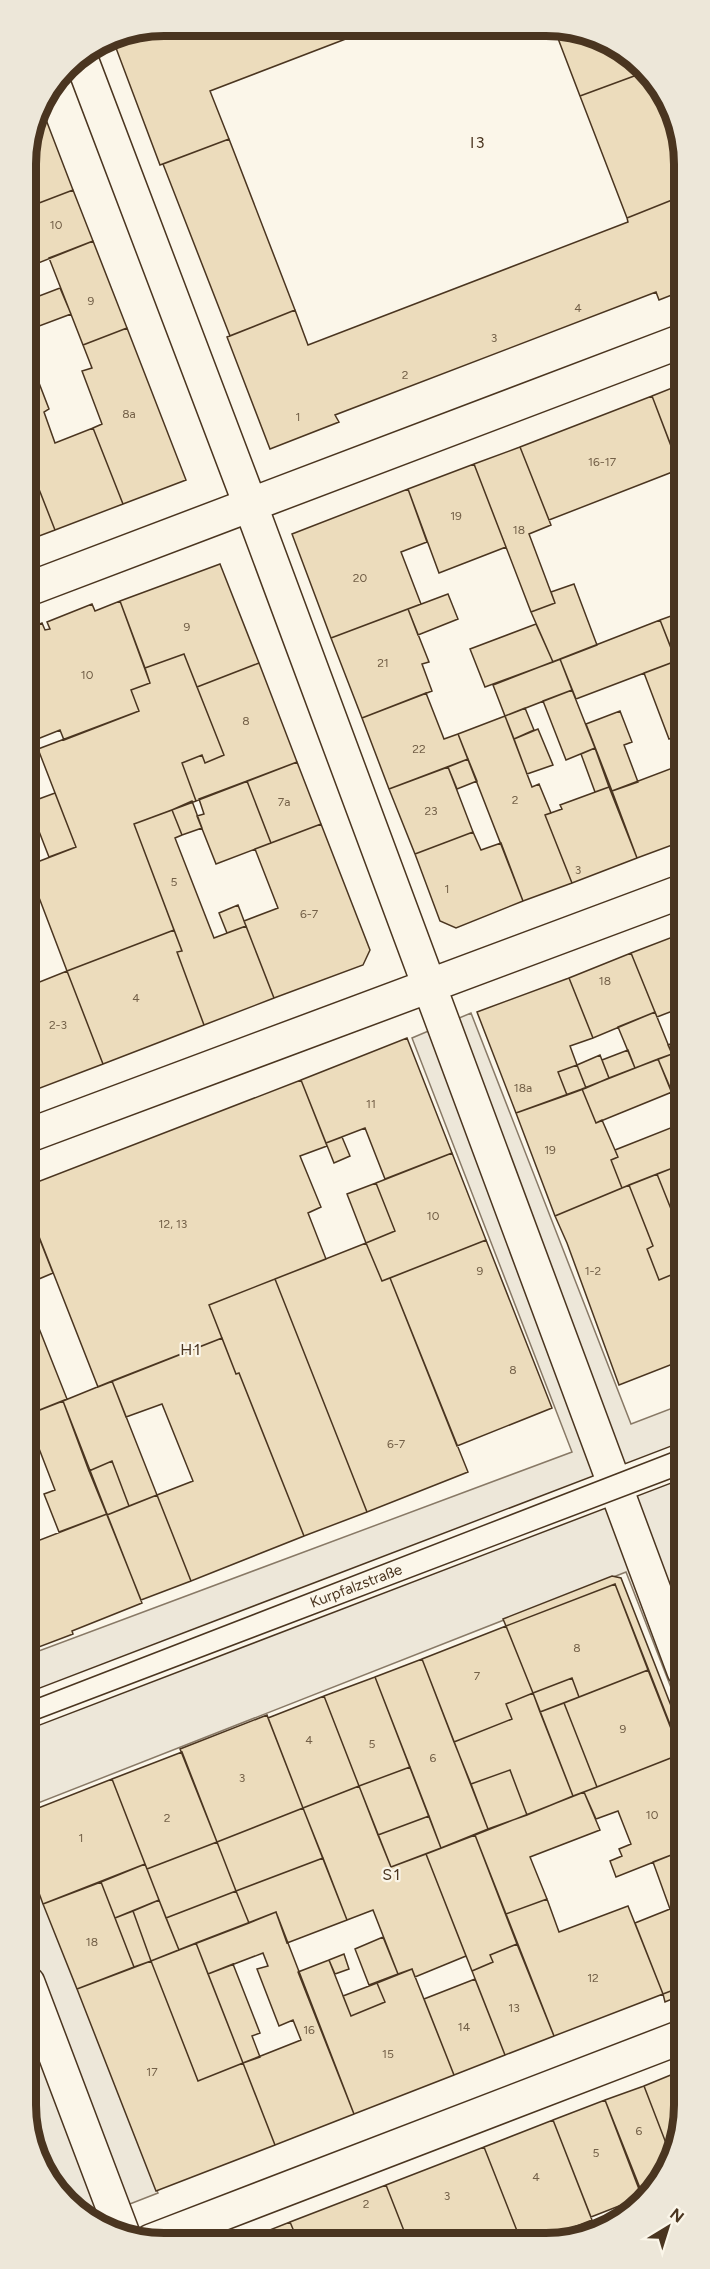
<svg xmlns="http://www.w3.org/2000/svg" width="710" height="2269" font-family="Figtree,sans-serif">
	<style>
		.parking { fill: #ede7d9; stroke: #887966; stroke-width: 1.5 }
		.building { fill: #ecdcbc; stroke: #4a3520; stroke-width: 1.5 }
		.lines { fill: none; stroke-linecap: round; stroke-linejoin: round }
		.street-casing { stroke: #4a3520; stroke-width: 36 }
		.street { stroke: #fbf6e9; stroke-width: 33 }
		.tram { stroke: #4a3520; stroke-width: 1.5 }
		.labels { text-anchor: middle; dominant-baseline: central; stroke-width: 4.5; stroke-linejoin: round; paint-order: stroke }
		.number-label { font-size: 12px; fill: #725f47 }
		.street-label { font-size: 15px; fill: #4a3520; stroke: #fbf6e9 }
		.neighbourhood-label { font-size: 16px; letter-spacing: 1.5px; fill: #4a3520; stroke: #fbf6e9 }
		.rim { fill: none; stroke: #4a3520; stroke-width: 8 }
	</style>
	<rect width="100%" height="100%" fill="#fbf6e9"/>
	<path class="parking" d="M 471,1013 L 631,1424 L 683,1404 L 684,1721 L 626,1572 L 28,1807 L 28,1655 L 572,1452 L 412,1038 Z
		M 28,1860 L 158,2193 L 94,2218 L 67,2203 L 28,2102 Z"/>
	<path class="building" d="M 176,26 L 186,26 L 377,27 L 210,91 L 229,139 L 160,165 L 116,48 Z
		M 554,28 L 574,28 L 642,65 L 645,72 L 580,96 Z
		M 645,72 L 682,168 L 682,196 L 627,218 L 580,96 Z
		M 40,104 L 73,190 L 26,208 L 26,155 L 36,110 Z
		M 229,139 L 295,310 L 230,336 L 163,164 Z
		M 73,190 L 93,241 L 26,268 L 26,208 Z
		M 682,196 L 682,291 L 659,300 L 656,292 L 335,415 L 339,422 L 270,449 L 227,337 L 295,310 L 308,345 L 628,222 L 627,218 Z
		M 93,241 L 127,328 L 83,345 L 49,258 Z
		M 60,288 L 71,314 L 26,331 L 26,301 Z
		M 127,328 L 186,480 L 123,504 L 93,428 L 102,424 L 82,371 L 92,368 L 83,345 Z
		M 26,367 L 33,385 L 39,383 L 49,409 L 44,412 L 55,443 L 93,428 L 123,504 L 55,530 L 26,456 Z
		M 682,384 L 682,475 L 652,396 Z
		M 652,396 L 680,469 L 549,520 L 520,447 Z
		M 520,447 L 551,525 L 529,534 L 555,603 L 531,612 L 474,464 Z
		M 26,456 L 55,530 L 26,541 Z
		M 474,464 L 506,547 L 439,573 L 408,489 Z
		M 408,489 L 427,542 L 401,552 L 421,604 L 331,638 L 292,534 Z
		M 220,564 L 259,663 L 197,687 L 184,654 L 145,668 L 120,601 Z
		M 574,584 L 597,645 L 553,662 L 531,612 L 555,603 L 551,592 Z
		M 448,594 L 458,619 L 418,635 L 408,609 Z
		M 120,601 L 150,683 L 131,690 L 139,711 L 64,740 L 60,730 L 35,740 L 26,718 L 26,630 L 42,623 L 45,630 L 50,629 L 47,622 L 92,604 L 95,611 Z
		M 408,609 L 429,662 L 422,664 L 432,691 L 362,718 L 331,638 Z
		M 682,612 L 683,678 L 660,620 Z
		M 660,620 L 676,661 L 576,699 L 560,659 Z
		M 536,624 L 553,662 L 485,687 L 470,649 Z
		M 184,654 L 224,755 L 205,763 L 202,755 L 182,763 L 196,801 L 134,824 L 174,930 L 67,971 L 27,866 L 76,847 L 38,749 L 139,711 L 131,690 L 150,683 L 145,668 Z
		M 560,659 L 572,690 L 505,716 L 493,685 Z
		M 676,661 L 683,678 L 683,734 L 669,739 L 644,673 Z
		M 259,663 L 297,762 L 196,801 L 182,763 L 202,755 L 205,763 L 224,755 L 197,687 Z
		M 572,690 L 595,748 L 566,760 L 543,701 Z
		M 426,693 L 444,739 L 458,734 L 468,759 L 389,789 L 362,718 Z
		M 525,708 L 534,730 L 514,739 L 505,716 Z
		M 620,711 L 632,742 L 624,745 L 638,782 L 612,791 L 586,724 Z
		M 505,716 L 532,787 L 539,784 L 551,813 L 545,815 L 572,883 L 523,901 L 458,734 Z
		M 30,728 L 38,749 L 26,754 L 26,729 Z
		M 538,729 L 553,765 L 527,774 L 514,739 Z
		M 683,734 L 683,764 L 681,765 L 671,738 Z
		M 595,748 L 609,787 L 595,792 L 581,754 Z
		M 468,759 L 477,781 L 457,789 L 448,767 Z
		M 297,762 L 321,824 L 271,843 L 247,781 Z
		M 683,764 L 683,841 L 637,858 L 612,791 Z
		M 448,767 L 473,832 L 415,854 L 389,789 Z
		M 247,781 L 271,843 L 216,864 L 197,816 L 204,814 L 199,799 Z
		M 609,787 L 637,858 L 572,883 L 545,815 L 562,809 L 560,805 Z
		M 55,793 L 76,847 L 49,857 L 28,803 Z
		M 192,801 L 202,828 L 182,835 L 172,810 Z
		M 172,810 L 182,835 L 175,838 L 214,938 L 246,926 L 274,998 L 204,1025 L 177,952 L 182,951 L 134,824 Z
		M 321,824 L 370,950 L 363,965 L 274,998 L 244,921 L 278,908 L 255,849 Z
		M 473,832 L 481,850 L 501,843 L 523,901 L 456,928 L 440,921 L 415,854 Z
		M 238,905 L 246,926 L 227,933 L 219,913 Z
		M 174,930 L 182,951 L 177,952 L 204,1025 L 103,1064 L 67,971 Z
		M 683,933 L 683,1007 L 657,1017 L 631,953 Z
		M 631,953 L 655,1012 L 593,1038 L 569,978 Z
		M 67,971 L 103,1064 L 27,1093 L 27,987 Z
		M 569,978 L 593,1038 L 570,1046 L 577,1065 L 558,1072 L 567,1095 L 516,1113 L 477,1012 Z
		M 683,1007 L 683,1031 L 675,1010 Z
		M 655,1012 L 672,1054 L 635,1068 L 618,1027 Z
		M 407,1038 L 452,1153 L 385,1179 L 365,1128 L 326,1143 L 301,1080 Z
		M 683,1039 L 683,1112 L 680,1113 L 658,1059 L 672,1054 L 668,1045 Z
		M 628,1050 L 635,1068 L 609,1078 L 602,1060 Z
		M 600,1055 L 609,1078 L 586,1088 L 577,1065 Z
		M 658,1059 L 672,1092 L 596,1123 L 582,1089 Z
		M 577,1065 L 586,1088 L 567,1095 L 558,1072 Z
		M 301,1080 L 327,1146 L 300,1156 L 321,1207 L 308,1213 L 326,1259 L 209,1305 L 222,1338 L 98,1387 L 27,1206 L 27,1186 Z
		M 582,1089 L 596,1123 L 602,1120 L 618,1157 L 611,1160 L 622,1188 L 555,1216 L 516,1113 Z
		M 683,1123 L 683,1164 L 622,1188 L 611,1160 L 618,1157 L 615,1150 Z
		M 342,1137 L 350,1156 L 334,1163 L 326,1143 Z
		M 452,1153 L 486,1240 L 382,1281 L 366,1243 L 395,1231 L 376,1183 Z
		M 683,1164 L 683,1239 L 657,1174 Z
		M 657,1174 L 683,1239 L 683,1270 L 659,1280 L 647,1249 L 653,1246 L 629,1185 Z
		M 376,1183 L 395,1231 L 366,1243 L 347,1194 Z
		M 629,1185 L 653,1246 L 647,1249 L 659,1280 L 683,1270 L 683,1360 L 619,1385 L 567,1243 L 555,1216 Z
		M 27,1206 L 38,1235 L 27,1239 Z
		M 38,1235 L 53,1273 L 27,1284 L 27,1239 Z
		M 486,1240 L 552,1408 L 457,1446 L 390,1278 Z
		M 366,1243 L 382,1281 L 390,1278 L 468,1472 L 367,1512 L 275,1279 Z
		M 275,1279 L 367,1512 L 304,1536 L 239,1373 L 236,1374 L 209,1305 Z
		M 27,1298 L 67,1399 L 27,1415 Z
		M 222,1338 L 236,1374 L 239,1373 L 304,1536 L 191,1581 L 157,1495 L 193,1481 L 162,1404 L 126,1417 L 112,1381 Z
		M 112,1381 L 157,1495 L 129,1506 L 112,1461 L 89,1471 L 63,1401 Z
		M 63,1401 L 107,1514 L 59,1532 L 44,1494 L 55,1490 L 38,1446 L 27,1450 L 27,1415 Z
		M 112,1461 L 129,1506 L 107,1515 L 89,1471 Z
		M 157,1495 L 191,1581 L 141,1600 L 107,1515 Z
		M 107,1514 L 142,1603 L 72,1631 L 73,1634 L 31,1650 L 28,1648 L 27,1545 Z
		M 612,1576 L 621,1578 L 684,1739 L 684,1760 L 615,1584 L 506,1626 L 503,1619 Z
		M 615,1584 L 648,1670 L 579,1697 L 572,1678 L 533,1693 L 506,1626 Z
		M 506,1626 L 533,1693 L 506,1704 L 512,1719 L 454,1742 L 422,1659 Z
		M 422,1659 L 488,1829 L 441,1848 L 375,1677 Z
		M 648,1670 L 681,1754 L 597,1787 L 564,1703 Z
		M 375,1677 L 410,1767 L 359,1786 L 324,1696 Z
		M 572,1678 L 579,1697 L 540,1712 L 533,1693 Z
		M 533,1693 L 573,1796 L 527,1815 L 510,1770 L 471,1784 L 454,1742 L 512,1719 L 506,1704 Z
		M 324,1696 L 359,1786 L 303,1808 L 268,1718 Z
		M 564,1703 L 597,1787 L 573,1796 L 540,1712 Z
		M 267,1715 L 303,1808 L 217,1842 L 180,1749 Z
		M 182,1752 L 217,1842 L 147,1869 L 112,1779 Z
		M 681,1754 L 684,1760 L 684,1850 L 616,1877 L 610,1861 L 622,1856 L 619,1849 L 631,1844 L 618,1811 L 596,1819 L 584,1792 Z
		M 410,1767 L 429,1816 L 378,1835 L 359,1786 Z
		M 510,1770 L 527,1815 L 488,1829 L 471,1784 Z
		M 112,1779 L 145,1864 L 43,1904 L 28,1863 L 28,1812 Z
		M 359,1786 L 391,1867 L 426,1854 L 466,1956 L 415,1977 L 412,1969 L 398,1974 L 373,1910 L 347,1920 L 303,1808 Z
		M 584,1792 L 600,1830 L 530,1857 L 547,1899 L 506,1914 L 475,1835 Z
		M 303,1808 L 323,1858 L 236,1891 L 217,1842 Z
		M 429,1816 L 441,1848 L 391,1867 L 378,1835 Z
		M 475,1835 L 517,1944 L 490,1955 L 493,1962 L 472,1971 L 426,1854 Z
		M 217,1842 L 236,1891 L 166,1918 L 147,1869 Z
		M 684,1850 L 684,1986 L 663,1994 L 635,1923 L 670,1909 L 653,1862 Z
		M 323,1858 L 347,1920 L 287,1943 L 276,1912 L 249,1923 L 236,1891 Z
		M 145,1864 L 159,1900 L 115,1918 L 101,1882 Z
		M 101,1882 L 134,1967 L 77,1989 L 43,1904 Z
		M 236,1891 L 249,1923 L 179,1950 L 166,1918 Z
		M 547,1899 L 559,1932 L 628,1906 L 663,1994 L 554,2036 L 506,1914 Z
		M 159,1900 L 179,1950 L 151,1961 L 133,1911 Z
		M 133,1911 L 151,1961 L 134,1967 L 115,1918 Z
		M 276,1912 L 354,2114 L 275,2145 L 243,2063 L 301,2040 L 293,2020 L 279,2026 L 257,1969 L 268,1966 L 263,1953 L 208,1974 L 196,1943 Z
		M 383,1937 L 398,1974 L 369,1985 L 355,1949 Z
		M 196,1943 L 243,2063 L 198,2081 L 151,1961 Z
		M 517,1944 L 554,2036 L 505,2055 L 472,1971 L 493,1962 L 490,1955 Z
		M 344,1954 L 349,1969 L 335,1974 L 329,1960 Z
		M 329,1960 L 351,2016 L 385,2002 L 377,1983 L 412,1969 L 454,2075 L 354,2114 L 298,1972 Z
		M 151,1961 L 198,2081 L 243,2063 L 275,2145 L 156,2191 L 77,1989 Z
		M 233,1964 L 260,2033 L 252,2036 L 260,2057 L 243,2063 L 208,1974 Z
		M 475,1979 L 505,2055 L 454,2075 L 424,1999 Z
		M 377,1983 L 385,2002 L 351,2016 L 343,1996 Z
		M 684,1986 L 684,1994 L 665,2002 L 663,1994 Z
		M 684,2069 L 684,2088 L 678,2072 Z
		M 678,2072 L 684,2088 L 684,2114 L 669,2151 L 644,2086 Z
		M 644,2086 L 669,2151 L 656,2182 L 640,2188 L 605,2100 Z
		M 605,2100 L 642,2197 L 591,2217 L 553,2120 Z
		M 28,2102 L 67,2203 L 28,2132 Z
		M 553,2120 L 592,2220 L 559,2233 L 563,2241 L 521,2241 L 484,2147 Z
		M 484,2147 L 521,2241 L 408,2241 L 386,2185 Z
		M 386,2185 L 408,2241 L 298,2241 L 290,2222 Z
		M 290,2222 L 298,2241 L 242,2241 Z"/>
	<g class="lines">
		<g class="street-casing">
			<path id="street" d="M 80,56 L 250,504 L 684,1671
				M 26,590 L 682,341
				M 27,1136 L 683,891
				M 28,1711 L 683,1460
				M 28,1983 L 123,2234
				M 151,2241 L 684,2036"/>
		</g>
		<use href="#street" class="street"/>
		<path class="tram" d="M 28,1702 L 683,1448
			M 28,1723 L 683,1474"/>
	</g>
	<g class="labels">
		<g class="number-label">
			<text x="56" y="225">10</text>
			<text x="91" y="301">9</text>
			<text x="578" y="308">4</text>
			<text x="494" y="338">3</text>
			<text x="405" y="375">2</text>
			<text x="129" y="414">8a</text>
			<text x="298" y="417">1</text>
			<text x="602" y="462">16-17</text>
			<text x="456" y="516">19</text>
			<text x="519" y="530">18</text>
			<text x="360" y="578">20</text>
			<text x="187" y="627">9</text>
			<text x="383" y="663">21</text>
			<text x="87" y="675">10</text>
			<text x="246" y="721">8</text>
			<text x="419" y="749">22</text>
			<text x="515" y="800">2</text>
			<text x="284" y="802">7a</text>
			<text x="431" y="811">23</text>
			<text x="578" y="870">3</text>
			<text x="174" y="882">5</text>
			<text x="447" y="889">1</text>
			<text x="309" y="914">6-7</text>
			<text x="605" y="981">18</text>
			<text x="136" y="998">4</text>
			<text x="58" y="1025">2-3</text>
			<text x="523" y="1088">18a</text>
			<text x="371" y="1104">11</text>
			<text x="550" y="1150">19</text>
			<text x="433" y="1216">10</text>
			<text x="173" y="1224">12, 13</text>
			<text x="480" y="1271">9</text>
			<text x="593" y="1271">1-2</text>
			<text x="513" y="1370">8</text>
			<text x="396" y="1444">6-7</text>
			<text x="577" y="1648">8</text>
			<text x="477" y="1676">7</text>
			<text x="623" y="1729">9</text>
			<text x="309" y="1740">4</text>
			<text x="372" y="1744">5</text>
			<text x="433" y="1758">6</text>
			<text x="242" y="1778">3</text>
			<text x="652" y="1815">10</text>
			<text x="167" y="1818">2</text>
			<text x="81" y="1838">1</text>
			<text x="92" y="1942">18</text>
			<text x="593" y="1978">12</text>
			<text x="514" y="2008">13</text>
			<text x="464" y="2027">14</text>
			<text x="309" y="2030">16</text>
			<text x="388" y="2054">15</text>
			<text x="152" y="2072">17</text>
			<text x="639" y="2131">6</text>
			<text x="596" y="2153">5</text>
			<text x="536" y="2177">4</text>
			<text x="447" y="2196">3</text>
			<text x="366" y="2204">2</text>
		</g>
		<g class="street-label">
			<text transform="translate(356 1586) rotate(-21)">Kurpfalzstraße</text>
		</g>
		<g class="neighbourhood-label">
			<text x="478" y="142">I3</text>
			<text x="191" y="1349">H1</text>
			<text x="392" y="1874">S1</text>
		</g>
	</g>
	<path d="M0 0H710V2269H0ZM164 36H546A128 128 0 0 1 674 164V2105A128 128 0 0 1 546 2233H164A128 128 0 0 1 36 2105V164A128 128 0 0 1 164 36Z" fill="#ede7d9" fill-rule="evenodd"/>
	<path class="rim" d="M164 36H546A128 128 0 0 1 674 164V2105A128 128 0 0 1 546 2233H164A128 128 0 0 1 36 2105V164A128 128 0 0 1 164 36Z"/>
	<g transform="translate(668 2227) rotate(38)" stroke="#fbf6e9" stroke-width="4.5" paint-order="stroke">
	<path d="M0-4.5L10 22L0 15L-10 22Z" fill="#4a3520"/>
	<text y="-9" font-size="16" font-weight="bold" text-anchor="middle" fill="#4a3520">N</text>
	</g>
</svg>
